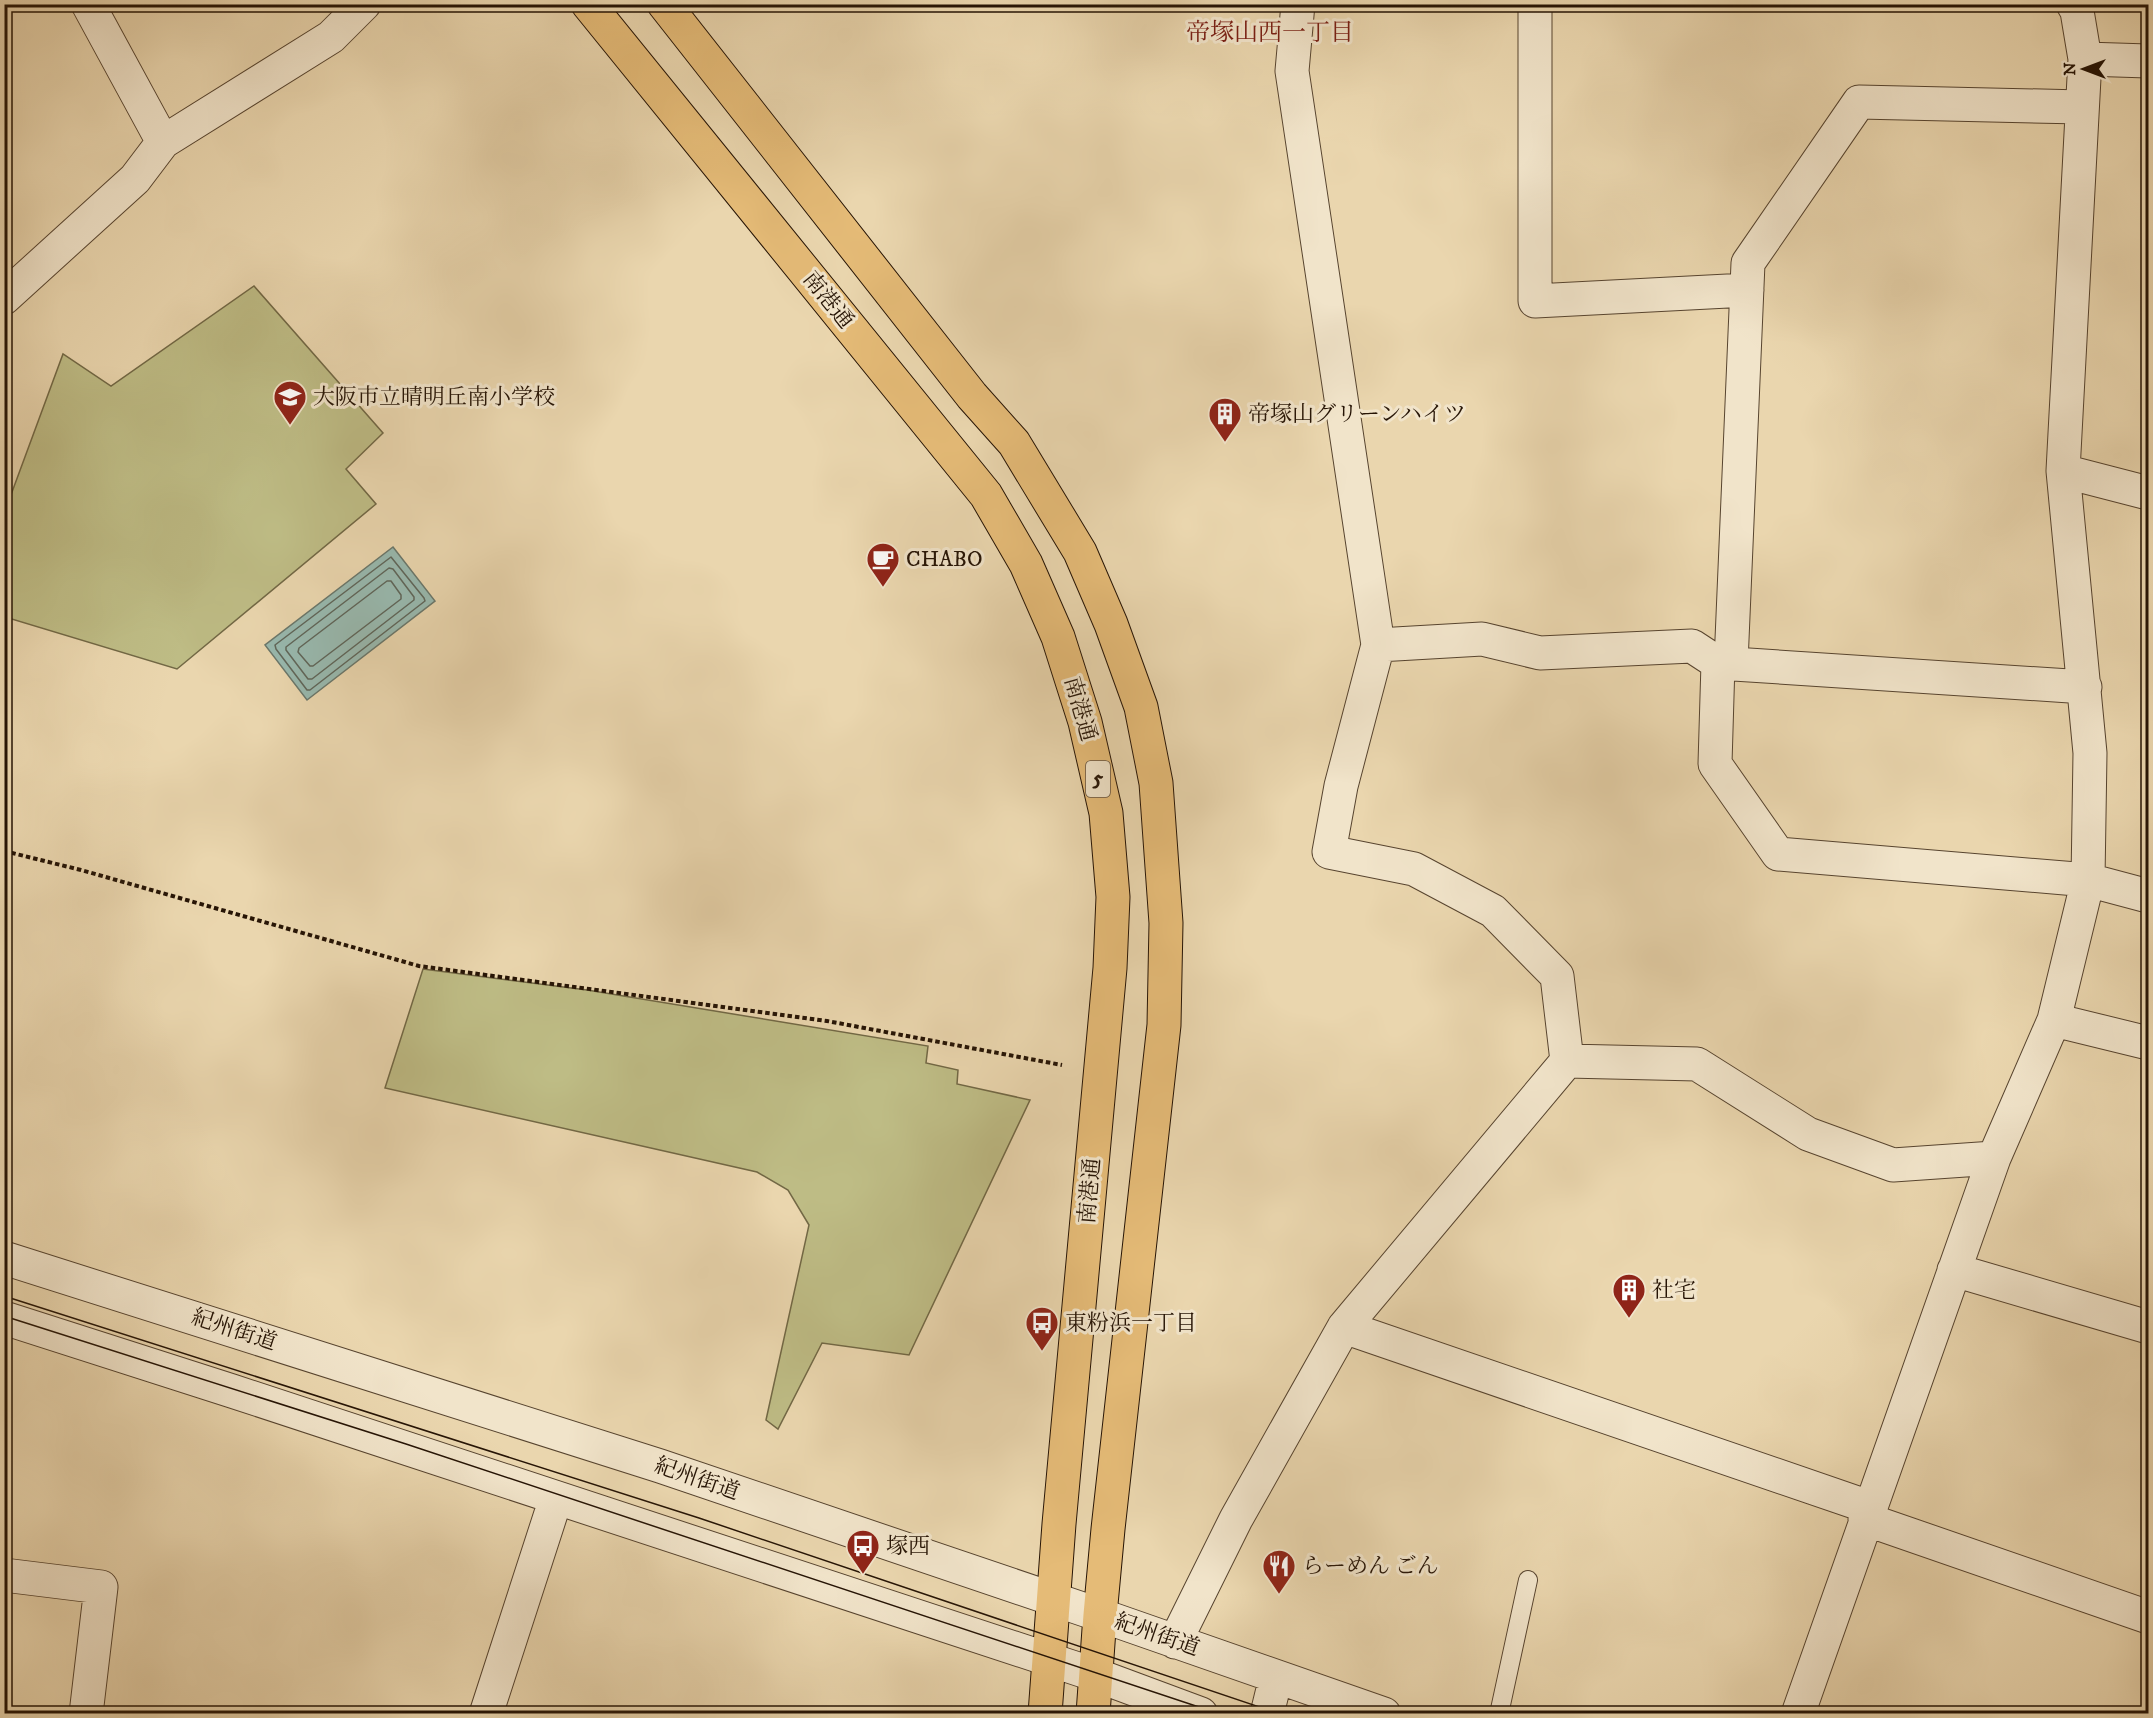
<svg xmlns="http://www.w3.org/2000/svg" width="2153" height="1718" font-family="'IM FELL DW Pica','Noto Serif JP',serif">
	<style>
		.green { fill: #bebc85; stroke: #726845; stroke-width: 1.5 }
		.water { fill: #98b9af; stroke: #6a776b; stroke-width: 1.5 }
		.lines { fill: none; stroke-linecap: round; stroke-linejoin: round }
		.shore { stroke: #5f665a; stroke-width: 1.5 }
		.service-casing { stroke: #57442f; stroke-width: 20 }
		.minor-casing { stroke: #57442f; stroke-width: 35 }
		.primary-casing { stroke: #261405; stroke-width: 35 }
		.path { stroke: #261405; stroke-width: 4; stroke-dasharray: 4.5 3; stroke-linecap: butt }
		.service { stroke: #f1e4ca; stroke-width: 18 }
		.minor { stroke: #f1e4ca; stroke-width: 33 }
		.primary { stroke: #e5bb77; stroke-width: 33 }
		.tram { stroke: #261405; stroke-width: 1.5 }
		.labels { text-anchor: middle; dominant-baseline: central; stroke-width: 6; stroke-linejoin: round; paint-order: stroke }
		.shield { fill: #f1e4ca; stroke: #635240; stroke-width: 1.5 }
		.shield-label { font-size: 21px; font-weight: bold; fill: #261405 }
		.street-label { font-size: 22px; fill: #261405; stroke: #f1e4ca }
		.poi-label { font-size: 22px; fill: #261405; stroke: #f1e4ca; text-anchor: start }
		.neighbourhood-label { font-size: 24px; fill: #7a1f14; stroke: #f1e4ca }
	</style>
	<rect width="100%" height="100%" fill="#ead6ae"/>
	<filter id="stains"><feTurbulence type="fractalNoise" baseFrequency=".00333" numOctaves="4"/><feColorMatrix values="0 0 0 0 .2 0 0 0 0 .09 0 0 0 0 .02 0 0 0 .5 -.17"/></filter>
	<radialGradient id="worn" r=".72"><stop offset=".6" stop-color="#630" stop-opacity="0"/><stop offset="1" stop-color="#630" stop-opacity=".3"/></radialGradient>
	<path class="green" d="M 254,286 L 383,433 L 346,469 L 376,504 L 177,669 L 5,617 L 5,511 L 63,354 L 111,386 Z
		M 423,969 L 587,990 L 928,1046 L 926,1063 L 958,1070 L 957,1084 L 1030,1100 L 909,1355 L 822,1343 L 778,1429 L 766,1420 L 809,1225 L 788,1190 L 757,1172 L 385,1088 Z"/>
	<path class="water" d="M 393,547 L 435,601 L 307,700 L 265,645 Z"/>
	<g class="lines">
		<path class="shore" d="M 391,557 L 424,598 L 425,601 L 310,690 L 307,690 L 276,649 L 275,645 Z
			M 389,568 L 393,569 L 414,597 L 414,600 L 312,679 L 308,679 L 286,650 L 286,647 Z
			M 387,581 L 391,581 L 401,595 L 401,599 L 313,666 L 310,666 L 298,652 L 299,648 Z"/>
		<g class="service-casing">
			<path id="service" d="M 1499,1714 L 1528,1580"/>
		</g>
		<g class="minor-casing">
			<path id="minor" d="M 88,4 L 163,142
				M 1298,4 L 1292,71 L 1378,645 L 1341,786 L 1329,852 L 1414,869 L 1493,911 L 1557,976 L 1567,1061
				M 1535,4 L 1535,301 L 1747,290
				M 2073,4 L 2077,11 L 2085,59
				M 4,298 L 135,179 L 163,142 L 331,37 L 364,4
				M 2063,471 L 2148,493
				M 1378,645 L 1482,639 L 1540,653 L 1692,646 L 1718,663 L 2085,687
				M 1718,663 L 1715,764 L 1778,854 L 2088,880 L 2148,896
				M 1731,663 L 1748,263 L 1859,102 L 2082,107
				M 2054,1020 L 2148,1043
				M 4,1258 L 660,1466 L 1100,1615 L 1384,1714
				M 1954,1270 L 2148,1327
				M 4,1318 L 232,1391 L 1096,1675 L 1201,1714
				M 1344,1327 L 1869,1507
				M 1865,1519 L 2148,1617
				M 4,1575 L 101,1587 L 86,1714
				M 1175,1642 L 1236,1519 L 1344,1327 L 1567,1061 L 1697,1064 L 1808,1134 L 1893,1165 L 1994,1158
				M 486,1714 L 556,1498
				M 1267,1714 L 1276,1677
				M 1798,1714 L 1994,1158 L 2054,1020 L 2088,880 L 2090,753 L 2063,471 L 2085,59 L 2148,61"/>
		</g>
		<g class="primary-casing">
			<path id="primary" d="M 588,4 L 986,495 L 1026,564 L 1058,637 L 1085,722 L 1106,813 L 1113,897 L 1110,968 L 1059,1524 L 1045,1714
				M 664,4 L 972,396 L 1014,443 L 1080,552 L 1111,624 L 1141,707 L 1156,783 L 1166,923 L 1164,1025 L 1108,1529 L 1100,1615 L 1093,1714"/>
		</g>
		<path class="path" d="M 4,851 L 81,870 L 419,966 L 827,1021 L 1062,1065"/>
		<use href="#service" class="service"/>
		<use href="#minor" class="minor"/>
		<use href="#primary" class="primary"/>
		<path class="tram" d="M 4,1296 L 699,1518 L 1280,1714
			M 4,1316 L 406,1444 L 1220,1714"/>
	</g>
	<defs>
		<g id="school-pin" transform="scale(1.725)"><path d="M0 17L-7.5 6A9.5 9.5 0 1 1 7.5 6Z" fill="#8f2418" stroke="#f1e4ca"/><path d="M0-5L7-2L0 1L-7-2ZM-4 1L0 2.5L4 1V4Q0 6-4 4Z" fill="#fff"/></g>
		<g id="building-pin" transform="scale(1.725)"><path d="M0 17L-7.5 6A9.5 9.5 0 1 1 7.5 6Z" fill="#8f2418" stroke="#f1e4ca"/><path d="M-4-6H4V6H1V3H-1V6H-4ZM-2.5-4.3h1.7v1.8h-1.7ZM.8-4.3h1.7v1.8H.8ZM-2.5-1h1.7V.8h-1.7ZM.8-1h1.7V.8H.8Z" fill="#fff"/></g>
		<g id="cafe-pin" transform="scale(1.725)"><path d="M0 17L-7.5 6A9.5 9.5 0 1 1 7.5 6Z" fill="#8f2418" stroke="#f1e4ca"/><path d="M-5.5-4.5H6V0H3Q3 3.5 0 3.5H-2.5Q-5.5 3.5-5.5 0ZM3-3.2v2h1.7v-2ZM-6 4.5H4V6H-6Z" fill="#fff"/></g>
		<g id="bus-pin" transform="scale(1.725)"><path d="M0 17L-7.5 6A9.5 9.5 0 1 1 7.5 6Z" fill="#8f2418" stroke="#f1e4ca"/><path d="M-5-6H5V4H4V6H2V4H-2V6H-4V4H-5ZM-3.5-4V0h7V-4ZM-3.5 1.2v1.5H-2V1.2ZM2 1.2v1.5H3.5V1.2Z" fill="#fff"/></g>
		<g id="restaurant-pin" transform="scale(1.725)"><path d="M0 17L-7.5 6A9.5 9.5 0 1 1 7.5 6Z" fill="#8f2418" stroke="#f1e4ca"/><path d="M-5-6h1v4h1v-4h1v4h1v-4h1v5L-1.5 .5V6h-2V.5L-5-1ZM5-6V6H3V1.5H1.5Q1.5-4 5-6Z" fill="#fff"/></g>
	</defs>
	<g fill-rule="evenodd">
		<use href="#school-pin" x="290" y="397"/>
		<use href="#building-pin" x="1225" y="414"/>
		<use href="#cafe-pin" x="883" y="559"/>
		<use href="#building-pin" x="1629" y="1290"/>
		<use href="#bus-pin" x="1042" y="1323"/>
		<use href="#bus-pin" x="863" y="1546"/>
		<use href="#restaurant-pin" x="1279" y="1566"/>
	</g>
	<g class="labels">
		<rect class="shield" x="1086" y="761" width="24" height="36" rx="4.5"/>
		<g class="shield-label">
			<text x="1098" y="779">5</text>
		</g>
		<g class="street-label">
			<text transform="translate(828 300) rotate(51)">南港通</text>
			<text transform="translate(1080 709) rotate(74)">南港通</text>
			<text transform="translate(1090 1191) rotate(-85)">南港通</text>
			<text transform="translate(234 1330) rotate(18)">紀州街道</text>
			<text transform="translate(697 1479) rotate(19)">紀州街道</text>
			<text transform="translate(1157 1635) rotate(19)">紀州街道</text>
		</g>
		<g class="poi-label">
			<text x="313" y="397">大阪市立晴明丘南小学校</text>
			<text x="1248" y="414">帝塚山グリーンハイツ</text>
			<text x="906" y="559">CHABO</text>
			<text x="1652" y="1290">社宅</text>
			<text x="1065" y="1323">東粉浜一丁目</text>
			<text x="886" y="1546">塚西</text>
			<text x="1302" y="1566">らーめん ごん</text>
		</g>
		<g class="neighbourhood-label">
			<text x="1270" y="33">帝塚山西一丁目</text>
		</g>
	</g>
	<rect width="2153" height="1718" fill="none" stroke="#ead6ae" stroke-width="24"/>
	<rect x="6" y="6" width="2141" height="1706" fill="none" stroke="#261405" stroke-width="3"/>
	<rect x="12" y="12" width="2129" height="1694" fill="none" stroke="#261405" stroke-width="1.5"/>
	<g transform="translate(2084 69) rotate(270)" stroke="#f1e4ca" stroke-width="4.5" paint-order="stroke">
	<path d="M0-4.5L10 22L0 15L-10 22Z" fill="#261405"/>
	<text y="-9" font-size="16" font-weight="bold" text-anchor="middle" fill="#261405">N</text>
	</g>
	<rect width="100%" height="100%" filter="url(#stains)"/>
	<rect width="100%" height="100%" fill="url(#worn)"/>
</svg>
